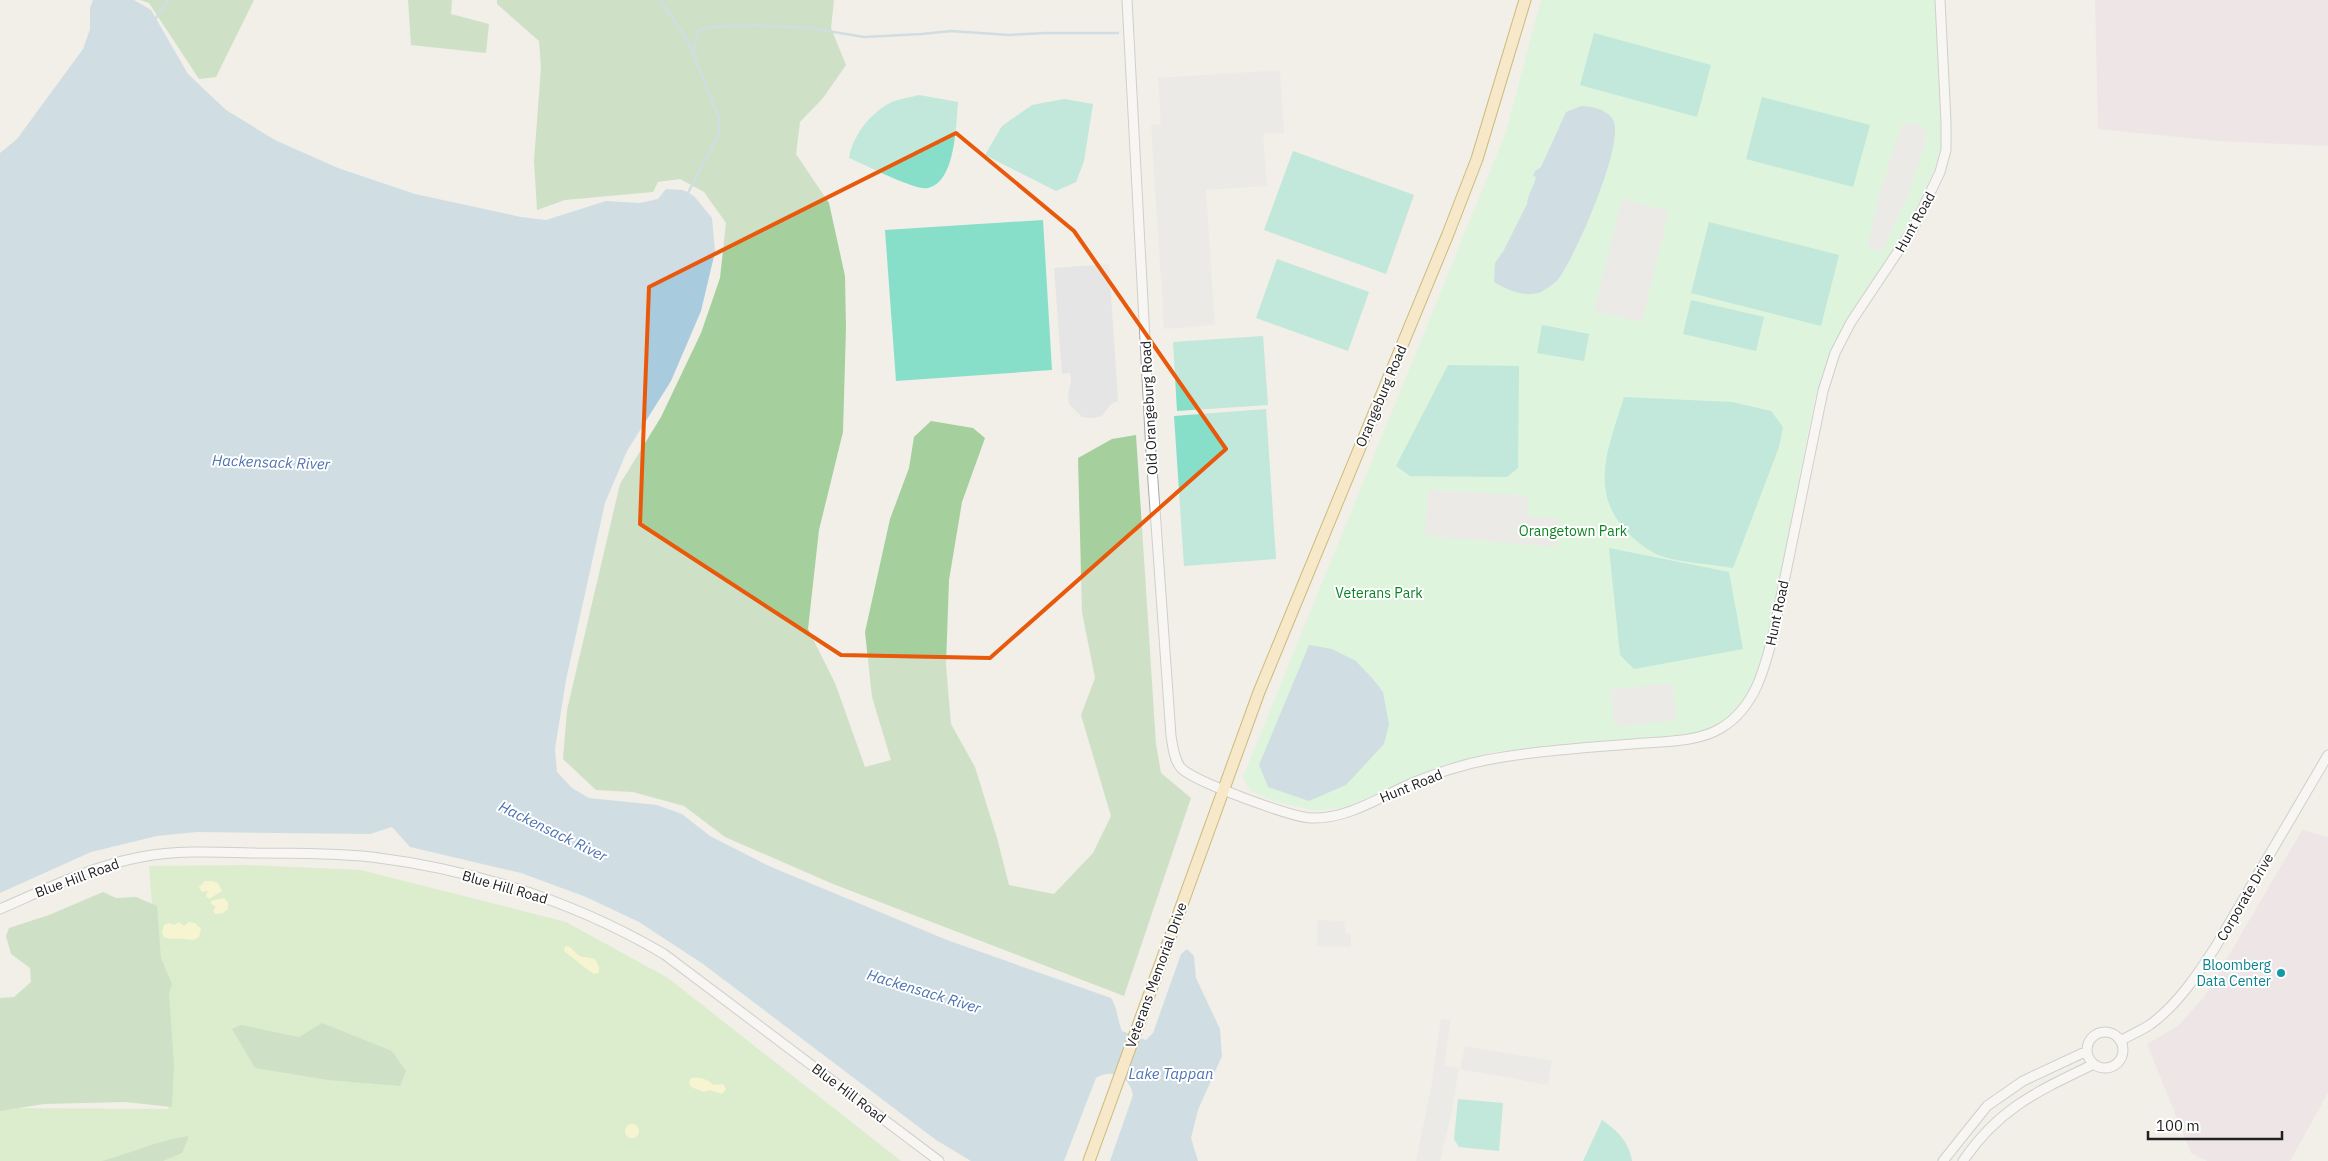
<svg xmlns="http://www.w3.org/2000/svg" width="2328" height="1161" font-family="'IBM Plex Sans',sans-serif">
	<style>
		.industrial { fill: #eadae5 }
		.grass { fill: #c4eaaf }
		.forest { fill: #a5d09d }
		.sand { fill: #fffab8 }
		.park { fill: #c7fad1 }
		.pitch { fill: #87dfc9 }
		.parking { fill: #e5e5e5 }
		.water { fill: #a9cbde }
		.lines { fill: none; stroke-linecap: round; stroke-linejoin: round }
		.stream { stroke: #a9cbde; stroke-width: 2.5 }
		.minor-casing { stroke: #a8a8a8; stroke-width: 11 }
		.major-casing { stroke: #9e7e01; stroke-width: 13 }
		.minor { stroke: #fff; stroke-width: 9 }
		.major { stroke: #fce1a3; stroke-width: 11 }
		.marked { fill: none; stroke: #e8590c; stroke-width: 4; stroke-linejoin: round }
		.culture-dot { fill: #0f9aa8; stroke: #fff; stroke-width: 2 }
		.labels { text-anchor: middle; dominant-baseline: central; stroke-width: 4; stroke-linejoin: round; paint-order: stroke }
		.street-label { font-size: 14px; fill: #212121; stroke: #fff }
		.park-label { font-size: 14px; fill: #0c8225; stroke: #fff }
		.culture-label { font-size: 14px; fill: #0d838f; stroke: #fff; text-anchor: end }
		.water-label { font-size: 15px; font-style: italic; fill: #4c72b2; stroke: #fff }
	</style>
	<rect width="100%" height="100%" fill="#f1efe8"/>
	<path class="industrial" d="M 2095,0 L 2328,0 L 2328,146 L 2218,141 L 2098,129 Z
		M 2302,830 L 2328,837 L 2328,1093 L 2290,1161 L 2207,1161 L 2191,1153 L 2147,1044 L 2178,1026 L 2205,996 Z"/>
	<path class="grass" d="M 246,865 L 361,870 L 566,922 L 668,978 L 901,1161 L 0,1161 L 0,1108 L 168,1109 L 149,866 Z"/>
	<path class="forest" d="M 140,0 L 254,0 L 216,77 L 199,79 L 149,3 Z
		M 408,0 L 452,0 L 451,14 L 489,24 L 486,53 L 411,45 Z
		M 497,0 L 834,0 L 831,28 L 846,65 L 823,98 L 800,122 L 796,154 L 829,203 L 845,276 L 846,328 L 843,432 L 819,530 L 808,629 L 835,683 L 865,767 L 891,760 L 872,697 L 865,632 L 890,519 L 909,468 L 914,437 L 931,421 L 973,428 L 985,438 L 962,502 L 949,580 L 946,665 L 951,724 L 975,767 L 997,838 L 1009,885 L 1054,894 L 1093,853 L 1111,816 L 1081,715 L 1095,678 L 1082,612 L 1078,458 L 1112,439 L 1136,435 L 1156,744 L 1161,773 L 1191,798 L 1124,996 L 833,884 L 725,837 L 684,806 L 633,792 L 596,790 L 563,759 L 567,710 L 620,484 L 661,417 L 701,333 L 720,278 L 726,223 L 704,192 L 680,179 L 658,182 L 653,192 L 565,200 L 537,210 L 534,161 L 541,67 L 539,41 L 497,4 Z
		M 103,892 L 116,898 L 136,897 L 157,906 L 161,958 L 172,984 L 169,994 L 174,1065 L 172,1107 L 125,1102 L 44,1104 L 0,1111 L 0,998 L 14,997 L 31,982 L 30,968 L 11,954 L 6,936 L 9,928 L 49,915 Z
		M 322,1023 L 392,1051 L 406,1071 L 400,1086 L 328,1080 L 255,1068 L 232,1029 L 241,1025 L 299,1037 Z
		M 189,1136 L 182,1153 L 163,1161 L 102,1161 C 132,1153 158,1140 189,1136 Z"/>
	<path class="sand" d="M 212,881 L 218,883 L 222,891 L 209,899 L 206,896 L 208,891 L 202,892 L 199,887 L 205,881 Z
		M 224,898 L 228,903 L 228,909 L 223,913 L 215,914 L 213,910 L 216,907 L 211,904 L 211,901 Z
		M 179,922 L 184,926 L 189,922 L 195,923 L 201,929 L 199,937 L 193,940 C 183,938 171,940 164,937 L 162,932 L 164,925 L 169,923 L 174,925 Z
		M 565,946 L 570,947 L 579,956 L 595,959 L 599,967 L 599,973 L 594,974 C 583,967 575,959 564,951 Z
		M 691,1078 C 698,1076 710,1080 713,1085 L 723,1084 L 726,1089 L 722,1094 L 710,1090 L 704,1092 L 691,1087 L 689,1083 Z
		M625 1131a7 7 0 1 1 14 0a7 7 0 1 1-14 0Z"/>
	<path class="park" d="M 1541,0 L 1936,0 L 1941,147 L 1934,170 L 1912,218 L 1883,267 L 1839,335 L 1829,358 L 1814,402 L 1763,663 L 1746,697 L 1727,720 L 1698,733 L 1492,752 L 1439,766 L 1347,807 L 1317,811 L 1273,801 L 1250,790 L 1243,777 L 1506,132 Z"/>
	<path class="pitch" d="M 1594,33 L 1711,65 L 1697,117 L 1580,85 Z
		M 919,95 L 958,102 C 956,124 956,182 928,188 C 915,191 864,164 849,158 C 853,136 868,116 888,104 C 896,99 909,98 919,95 Z
		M 1762,97 L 1870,125 L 1853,187 L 1746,159 Z
		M 1064,99 L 1093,104 L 1084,161 L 1076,182 L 1056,191 L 985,155 L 1002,126 L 1032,105 Z
		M 1293,151 L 1414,195 L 1386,274 L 1264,230 Z
		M 1043,220 L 1052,370 L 896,381 L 885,230 Z
		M 1709,222 L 1839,255 L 1821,326 L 1691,293 Z
		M 1277,259 L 1369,292 L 1348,351 L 1256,318 Z
		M 1691,300 L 1764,317 L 1756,351 L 1683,334 Z
		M 1542,325 L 1589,334 L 1584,361 L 1537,353 Z
		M 1263,336 L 1268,405 L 1177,411 L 1173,342 Z
		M 1448,365 L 1519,366 L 1518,468 L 1507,477 L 1410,476 L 1396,466 Z
		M 1624,397 L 1732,402 L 1771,411 L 1783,427 L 1779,447 L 1733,568 C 1711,564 1685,563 1664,557 C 1651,553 1638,543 1629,534 C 1587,491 1609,447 1624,397 Z
		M 1266,409 L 1276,559 L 1184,566 L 1174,416 Z
		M 1609,548 L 1729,572 L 1743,649 L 1634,669 L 1620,655 Z
		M 1458,1099 L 1503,1103 L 1499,1151 L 1459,1147 L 1454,1139 Z
		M 1602,1120 C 1618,1131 1629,1142 1632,1161 L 1583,1161 Z"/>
	<path class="parking" d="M 1280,70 L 1284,133 L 1263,134 L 1267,186 L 1206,190 L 1215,325 L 1164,329 L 1151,125 L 1161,124 L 1158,78 Z
		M 1914,123 L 1921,124 L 1921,129 L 1927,130 L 1925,142 L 1909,194 L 1882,252 L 1868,247 L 1878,198 L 1902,124 Z
		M 1622,199 L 1669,211 L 1642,322 L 1594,311 Z
		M 1109,264 L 1118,401 L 1111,404 L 1102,416 L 1093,418 L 1082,417 L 1069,404 L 1068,396 L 1071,381 L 1070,373 L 1062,374 L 1054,268 Z
		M 1428,490 L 1528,495 L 1527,516 L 1558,518 L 1557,547 L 1425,536 Z
		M 1672,683 L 1677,720 L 1615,727 L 1610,690 Z
		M 1318,920 L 1344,921 L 1346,933 L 1351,934 L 1351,947 L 1317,946 Z
		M 1441,1019 L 1451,1020 L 1444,1066 L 1459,1068 L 1452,1111 L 1440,1161 L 1416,1161 L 1431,1088 Z
		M 1465,1046 L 1552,1061 L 1548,1085 L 1460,1069 Z"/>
	<path class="water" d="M 93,0 L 134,0 L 151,10 L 188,74 L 226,110 L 275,140 L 338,168 L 415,194 L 521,217 L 546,220 L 606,201 L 640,203 L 658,199 L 666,189 L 683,190 L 694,196 L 712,218 L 715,252 L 701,311 L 671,381 L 627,451 L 605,503 L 566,680 L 555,749 L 557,772 L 572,788 L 589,798 L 657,805 L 682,814 L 710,836 L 769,866 L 947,940 L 1111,998 C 1118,1009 1117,1019 1122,1031 L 1146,1040 L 1153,1033 L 1181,954 L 1187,949 L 1194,956 L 1196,978 L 1220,1029 L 1222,1056 L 1198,1110 L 1191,1138 L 1198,1161 L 1110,1161 L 1133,1095 C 1130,1077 1112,1068 1096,1078 L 1064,1161 L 971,1161 L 936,1140 L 703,964 L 639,922 L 586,897 L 521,873 L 410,847 L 392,827 L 370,834 L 197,832 L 157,836 L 91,852 L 0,893 L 0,153 L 17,139 L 83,49 L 90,29 L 90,8 Z
		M 1581,106 C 1592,106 1610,110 1614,122 C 1623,147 1576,255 1559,278 C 1556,283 1546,289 1541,292 C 1525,298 1507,290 1494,282 L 1495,263 L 1504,250 L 1527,204 C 1528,193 1534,187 1536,177 L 1533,176 L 1535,171 L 1541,167 L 1566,112 Z
		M 1309,645 L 1332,649 L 1356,661 L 1373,679 L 1383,692 L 1389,724 L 1384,744 L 1346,785 L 1309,801 L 1268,787 L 1259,765 Z"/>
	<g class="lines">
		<path class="stream" d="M 660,0 L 686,38 L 693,53
			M 156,18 L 168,0
			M 688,193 L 719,133 L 719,118 L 693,53 L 699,30 L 711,27 L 746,25 L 810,28 L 864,37 L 922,34 L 951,31 L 1009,35 L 1046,33 L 1118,33"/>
		<g class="minor-casing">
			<path id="minor" d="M 1127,0 L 1151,453 L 1171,736 C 1173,747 1174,760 1181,768 C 1195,782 1291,817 1311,818 C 1348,819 1378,798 1410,784 C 1434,774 1460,765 1486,760 C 1534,751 1584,748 1632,744 C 1660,741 1697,743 1721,728 C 1756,707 1765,667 1774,631 L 1823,391 L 1835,353 L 1851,322 L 1913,229 L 1940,172 L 1946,150 L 1946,122 L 1940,0
				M 0,909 C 46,889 92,866 141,857 C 178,850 217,852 255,853 C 294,853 333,853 372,857 C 475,870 574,901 664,954 L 939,1161
				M2087 1050a18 18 0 1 1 36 0a18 18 0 1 1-36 0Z
				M 2120,1041 C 2130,1035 2141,1031 2151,1024 C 2178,1004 2198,974 2216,946 L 2328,755
				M 1943,1161 L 1987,1106 L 2023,1081 L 2087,1051
				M 1963,1161 C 1999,1108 2038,1091 2094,1064"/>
		</g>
		<g class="major-casing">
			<path id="major" d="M 1089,1161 L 1259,692 L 1448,234 L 1477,159 L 1525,0"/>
		</g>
		<use href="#minor" class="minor"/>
		<use href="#major" class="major"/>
	</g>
	<path d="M0 0H2328V1161H0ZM 956,133 L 1074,231 L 1226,449 L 990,658 L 841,655 L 640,524 L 649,287 Z" fill="#f1efe8" fill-opacity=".55" fill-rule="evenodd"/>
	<path class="marked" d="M 956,133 L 1074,231 L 1226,449 L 990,658 L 841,655 L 640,524 L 649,287 Z"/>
	<circle class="culture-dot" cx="2281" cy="973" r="5"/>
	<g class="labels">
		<g class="street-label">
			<text transform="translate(1915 222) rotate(-61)">Hunt Road</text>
			<text transform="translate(1381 396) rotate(-67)">Orangeburg Road</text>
			<text transform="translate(1149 408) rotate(-93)">Old Orangeburg Road</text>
			<text transform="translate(1777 613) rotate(-78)">Hunt Road</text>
			<text transform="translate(1411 786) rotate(-22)">Hunt Road</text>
			<text transform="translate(77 878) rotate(-20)">Blue Hill Road</text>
			<text transform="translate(505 887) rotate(16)">Blue Hill Road</text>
			<text transform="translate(2245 897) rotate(-60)">Corporate Drive</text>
			<text transform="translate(1156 975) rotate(-70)">Veterans Memorial Drive</text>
			<text transform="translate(849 1093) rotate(37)">Blue Hill Road</text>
		</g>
		<g class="park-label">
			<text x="1573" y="531">Orangetown Park</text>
			<text x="1379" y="593">Veterans Park</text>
		</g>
		<g class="culture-label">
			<text x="2271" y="965">Bloomberg<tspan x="2271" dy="16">Data Center</tspan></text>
		</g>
		<g class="water-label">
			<text transform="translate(271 462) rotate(2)">Hackensack River</text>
			<text transform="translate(553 831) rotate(26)">Hackensack River</text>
			<text transform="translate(924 991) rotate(17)">Hackensack River</text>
			<text x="1171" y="1073">Lake Tappan</text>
		</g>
	</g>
	<path d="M2148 1131v8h134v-8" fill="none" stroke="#212121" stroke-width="2.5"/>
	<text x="2156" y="1131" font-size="15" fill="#212121" stroke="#ffffff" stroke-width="4" paint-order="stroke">100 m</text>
</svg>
